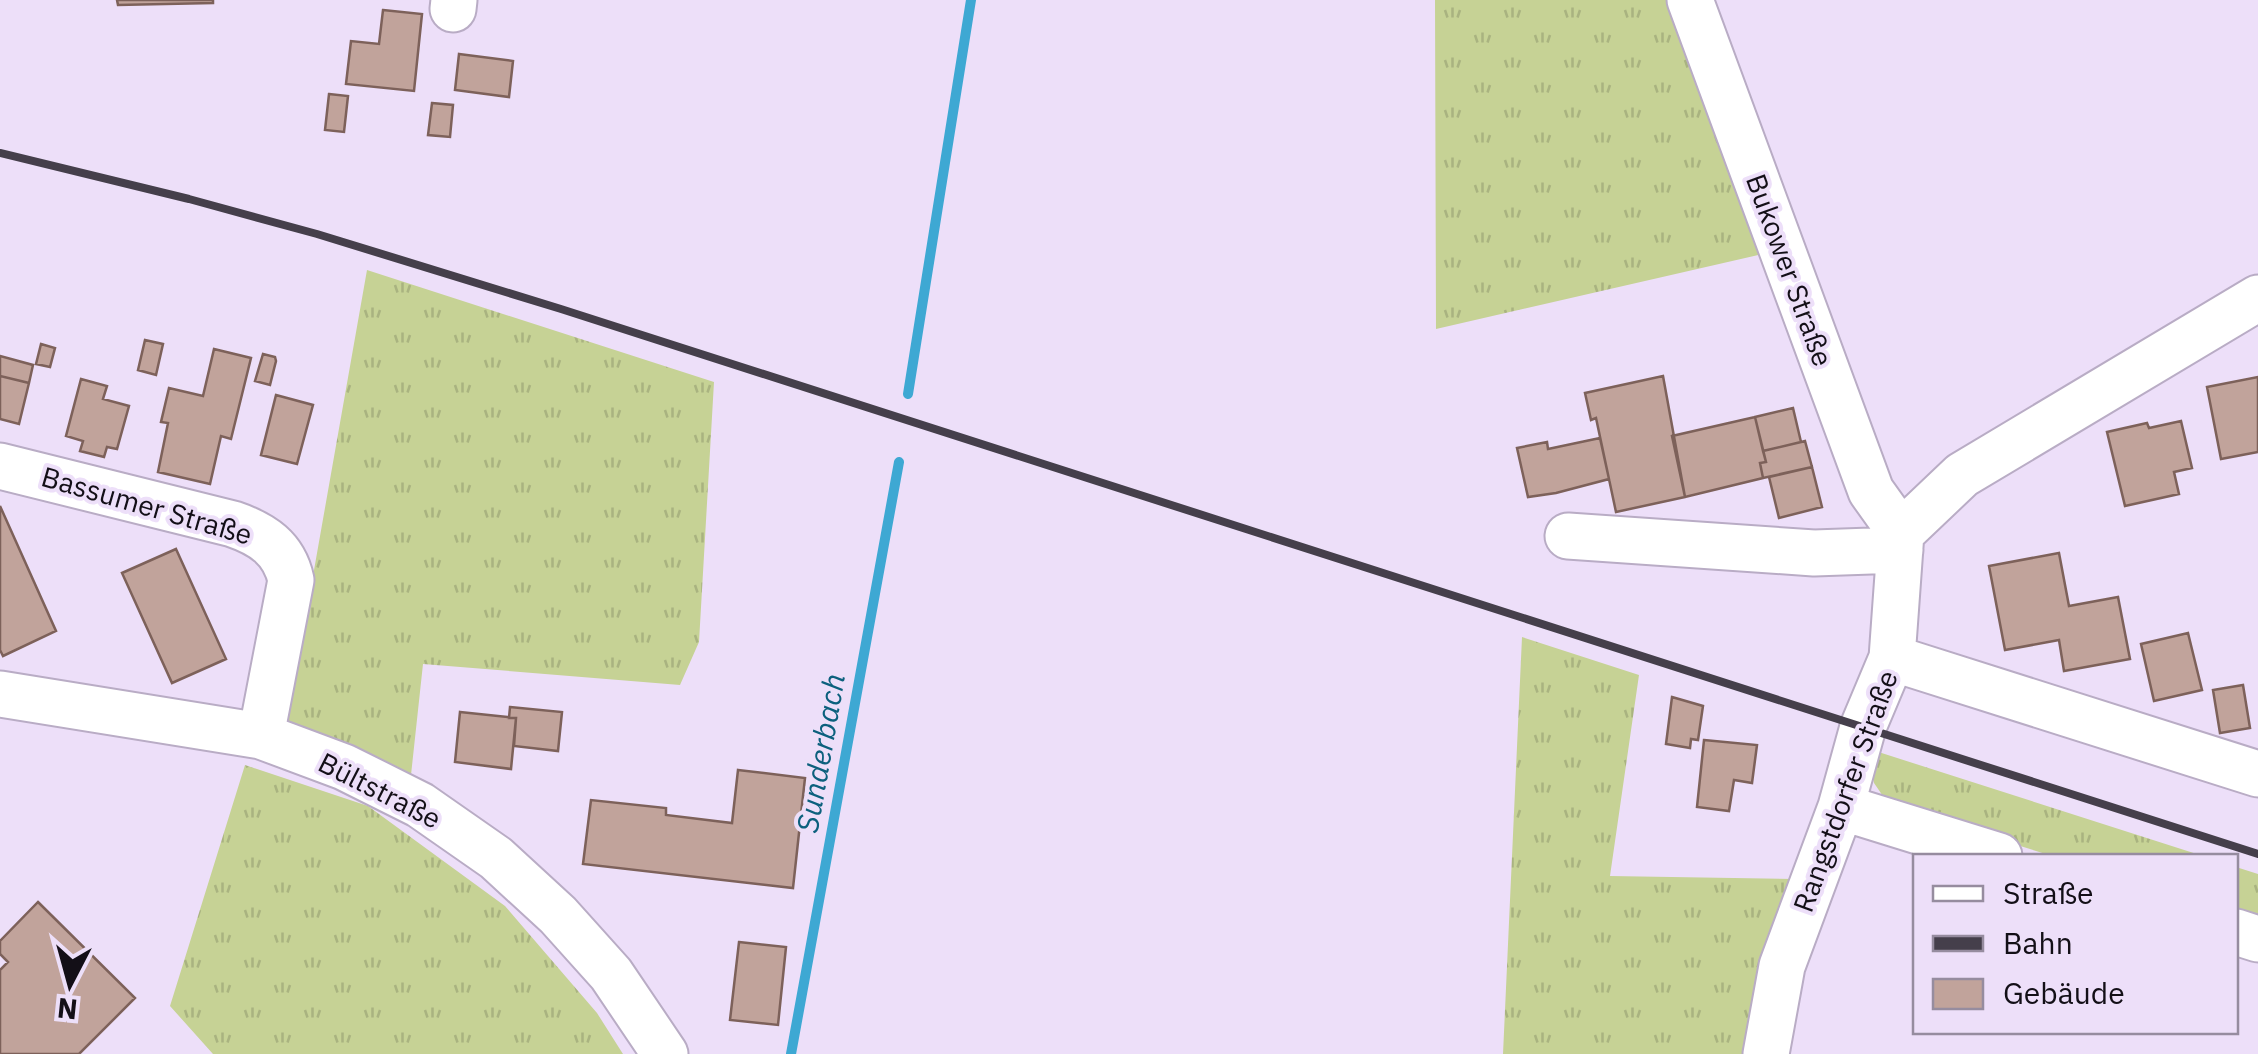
<svg xmlns="http://www.w3.org/2000/svg" width="2258" height="1054" font-family="'IBM Plex Sans',sans-serif">
	<style>
		.grass { fill: url(#grass-tufts) }
		.lines { fill: none; stroke-linecap: round; stroke-linejoin: round }
		.stream { stroke: #3ea8d3; stroke-width: 10 }
		.building { fill: #c1a39b; stroke: #7d615a; stroke-width: 2.5 }
		.minor-casing { stroke: #b9acc5; stroke-width: 49 }
		.minor { stroke: #fff; stroke-width: 45 }
		.rail { stroke: #453f4b; stroke-width: 8 }
		.labels { text-anchor: middle; dominant-baseline: central; stroke-width: 8; stroke-linejoin: round; paint-order: stroke }
		.street-label { font-size: 28px; fill: #130f17; stroke: #eddff9 }
		.water-label { font-size: 30px; font-style: italic; fill: #0c607d; stroke: #eddff9 }
	</style>
	<defs>
		<pattern id="grass-tufts" width="24" height="20" patternUnits="userSpaceOnUse" patternTransform="scale(2.5)"><rect width="24" height="20" fill="#c6d295"/><path d="M3 7l-1-3M5 7V3M7 7l1-3M15 17l-1-3M17 17v-4M19 17l1-3" fill="none" stroke="#a9b380"/></pattern>
	</defs>
	<rect width="100%" height="100%" fill="#eddff9"/>
	<path class="grass" d="M 1435,0 L 1671,0 L 1767,253 L 1436,329 Z
		M 367,270 L 714,382 L 699,642 L 680,685 L 423,664 L 411,775 L 287,723 Z
		M 1522,637 L 1639,675 L 1610,876 L 1795,879 L 1750,1054 L 1503,1054 Z
		M 1866,748 L 2203,856 L 2052,856 L 1889,805 L 1874,783 Z
		M 245,765 L 368,806 L 505,906 L 597,1013 L 623,1054 L 213,1054 L 170,1006 Z
		M 2236,867 L 2258,874 L 2258,922 L 2236,915 Z"/>
	<g class="lines">
		<path class="stream" d="M 908,394 L 971,0
			M 791,1054 L 899,462"/>
	</g>
	<path class="building" d="M 117,0 L 213,0 L 213,3 L 118,5 Z
		M 383,10 L 422,14 L 414,91 L 346,84 L 351,41 L 379,44 Z
		M 459,54 L 513,61 L 509,97 L 455,90 Z
		M 329,94 L 348,96 L 344,132 L 325,130 Z
		M 432,103 L 453,105 L 450,137 L 428,135 Z
		M 145,340 L 163,344 L 156,375 L 138,370 Z
		M 41,344 L 55,348 L 50,367 L 36,364 Z
		M 214,349 L 251,358 L 231,439 L 221,436 L 210,484 L 158,472 L 168,423 L 161,422 L 169,388 L 203,396 Z
		M 263,354 L 275,357 L 276,361 L 270,385 L 255,381 Z
		M 0,356 L 33,365 L 29,383 L 0,376 Z
		M 0,376 L 29,383 L 19,424 L 0,419 Z
		M 1663,376 L 1685,497 L 1616,512 L 1596,418 L 1591,420 L 1585,393 Z
		M 2258,377 L 2258,452 L 2221,459 L 2207,387 Z
		M 81,379 L 107,386 L 103,399 L 129,406 L 117,449 L 107,447 L 104,457 L 80,451 L 83,441 L 66,436 Z
		M 276,395 L 313,405 L 297,464 L 261,455 Z
		M 1793,408 L 1801,442 L 1763,451 L 1755,417 Z
		M 1755,417 L 1766,462 L 1760,463 L 1763,478 L 1685,497 L 1672,436 Z
		M 2181,421 L 2192,468 L 2174,472 L 2179,494 L 2125,506 L 2107,432 L 2147,423 L 2149,428 Z
		M 1600,438 L 1609,479 L 1556,493 L 1528,497 L 1517,448 L 1547,442 L 1548,449 Z
		M 1805,441 L 1812,467 L 1763,478 L 1760,463 L 1766,462 L 1763,451 Z
		M 1812,467 L 1822,507 L 1779,518 L 1769,477 Z
		M 0,506 L 56,631 L 3,656 L 0,650 Z
		M 176,549 L 226,659 L 172,683 L 122,573 Z
		M 2059,553 L 2069,606 L 2118,597 L 2130,659 L 2064,671 L 2059,640 L 2005,650 L 1989,566 Z
		M 2188,633 L 2202,690 L 2154,701 L 2141,644 Z
		M 2243,685 L 2250,728 L 2220,733 L 2213,690 Z
		M 1672,697 L 1703,706 L 1698,740 L 1691,739 L 1690,748 L 1666,744 Z
		M 510,707 L 562,712 L 558,751 L 514,746 L 516,718 L 509,718 Z
		M 460,712 L 516,718 L 511,769 L 455,762 Z
		M 1704,740 L 1757,745 L 1752,783 L 1734,780 L 1729,811 L 1697,807 Z
		M 738,770 L 805,778 L 793,888 L 583,864 L 591,800 L 666,808 L 666,815 L 732,823 Z
		M 38,902 L 135,998 L 79,1054 L 0,1054 L 0,970 L 8,962 L 0,954 L 0,941 Z
		M 739,942 L 786,947 L 778,1025 L 730,1020 Z"/>
	<g class="lines">
		<g class="minor-casing">
			<path id="minor" d="M 1690,0 L 1871,491 L 1901,533
				M 453,9 L 454,0
				M 0,466 L 233,524 C 262,534 284,548 291,580 L 261,736
				M 1568,536 L 1814,553 L 1900,550
				M 1892,658 L 2258,774
				M 0,694 L 261,736 L 344,767 L 420,805 L 496,858 L 558,915 L 611,974 L 665,1054
				M 1841,807 L 1999,856
				M 2236,932 L 2258,939
				M 1766,1054 L 1782,966 L 1841,807 L 1863,727 L 1892,658 L 1901,533 L 1962,475 L 2258,298"/>
		</g>
		<use href="#minor" class="minor"/>
		<path class="rail" d="M 0,153 L 189,199 L 317,234 L 561,309 L 2258,854"/>
	</g>
	<g class="labels">
		<g class="street-label">
			<text transform="translate(1790 270) rotate(70)">Bukower Straße</text>
			<text transform="translate(147 505) rotate(16)">Bassumer Straße</text>
			<text transform="translate(380 790) rotate(27)">Bültstraße</text>
			<text transform="translate(1845 791) rotate(-70)">Rangstdorfer Straße</text>
		</g>
		<g class="water-label">
			<text transform="translate(820 753) rotate(-80)">Sunderbach</text>
		</g>
	</g>
	<rect x="1913" y="854" width="325" height="180" fill="#eddff9" stroke="#968c9f" stroke-width="2.5"/>
	<rect x="1933" y="886" width="50" height="15" fill="#ffffff" stroke="#968c9f" stroke-width="2.5"/>
	<text x="2003" y="904" font-size="30" fill="#130f17">Straße</text>
	<rect x="1933" y="936" width="50" height="15" fill="#453f4b" stroke="#968c9f" stroke-width="2.5"/>
	<text x="2003" y="954" font-size="30" fill="#130f17">Bahn</text>
	<rect x="1933" y="979" width="50" height="30" fill="#c1a39b" stroke="#968c9f" stroke-width="2.5"/>
	<text x="2003" y="1004" font-size="30" fill="#130f17">Gebäude</text>
	<g transform="translate(70 984) rotate(186)" stroke="#eddff9" stroke-width="8" paint-order="stroke">
	<path d="M0-8L18 38L0 25L-18 38Z" fill="#130f17"/>
	<text y="-15" font-size="28" font-weight="bold" text-anchor="middle" fill="#130f17">N</text>
	</g>
</svg>
